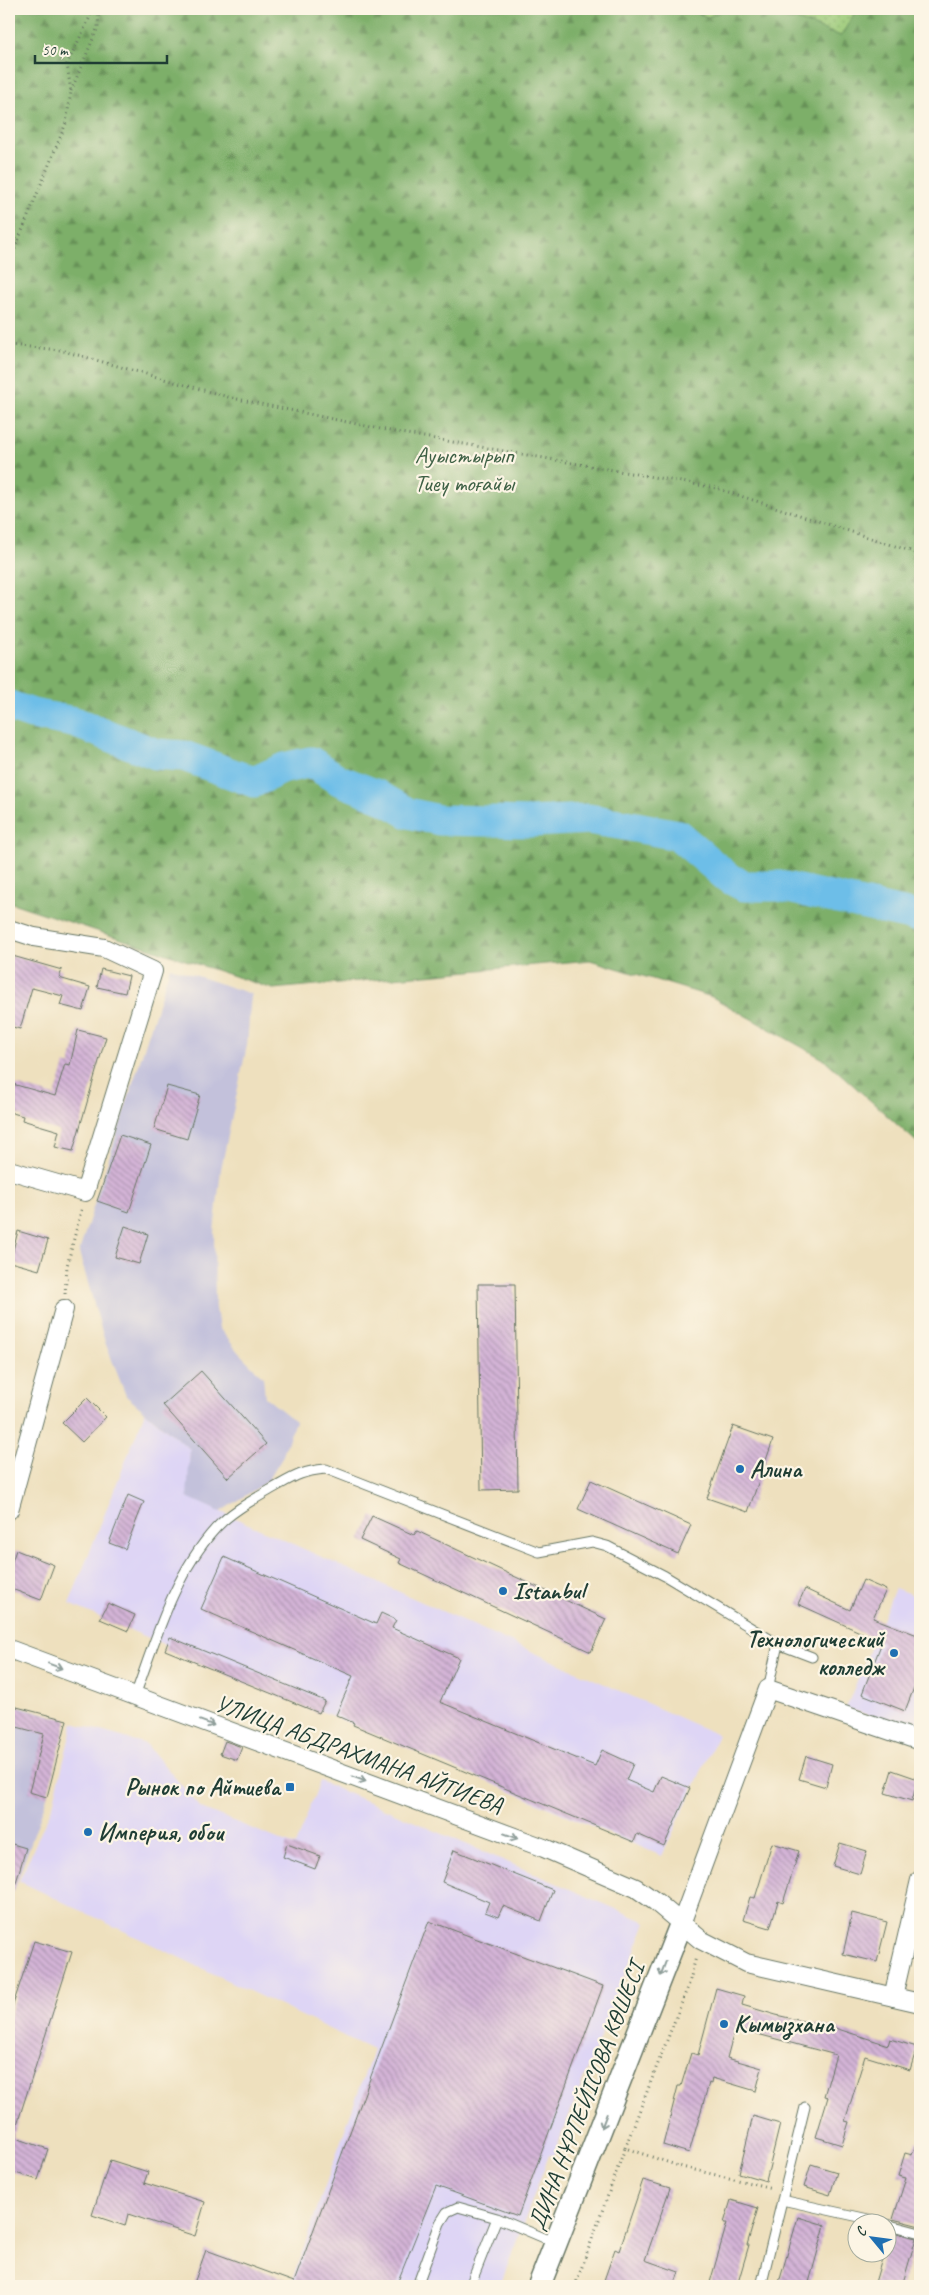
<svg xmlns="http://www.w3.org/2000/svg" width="929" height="2295" font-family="Caveat,sans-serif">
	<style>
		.built { fill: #ded5f5 }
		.industrial { fill: #c3c1db }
		.grass { fill: url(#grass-dots); stroke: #5e8456 }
		.forest { fill: url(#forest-firs); stroke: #4e764e }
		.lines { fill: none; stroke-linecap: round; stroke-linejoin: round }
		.river { stroke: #6dbee8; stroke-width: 31 }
		.building { fill: url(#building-back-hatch) }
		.service-casing { stroke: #677664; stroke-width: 11 }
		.minor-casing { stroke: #677664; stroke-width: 20 }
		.tertiary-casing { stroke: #677664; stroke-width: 25 }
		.path { stroke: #677664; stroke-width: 3; stroke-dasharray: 1 4; stroke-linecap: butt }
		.service { stroke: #fff; stroke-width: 9 }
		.minor { stroke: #fff; stroke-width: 18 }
		.tertiary { stroke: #fff; stroke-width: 22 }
		.oneway { stroke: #8f9e9a }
		.poi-dot { fill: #1f6fb2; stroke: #fcf5e5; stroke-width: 2 }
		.labels { text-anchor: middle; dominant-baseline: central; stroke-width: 4.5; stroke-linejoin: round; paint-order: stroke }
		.park-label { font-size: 24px; fill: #3e6045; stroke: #fcf5e5 }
		.poi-label { font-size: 24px; font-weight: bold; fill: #1f3d34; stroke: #fcf5e5; text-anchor: start }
		.street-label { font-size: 24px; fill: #1f3d34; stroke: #fcf5e5 }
	</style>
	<defs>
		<pattern id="grass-dots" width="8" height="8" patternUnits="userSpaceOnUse" patternTransform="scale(1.25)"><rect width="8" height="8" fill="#9ccb79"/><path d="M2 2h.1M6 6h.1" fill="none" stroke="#7fa664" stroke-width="1.8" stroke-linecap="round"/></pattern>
		<pattern id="forest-firs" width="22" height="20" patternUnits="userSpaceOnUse" patternTransform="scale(1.25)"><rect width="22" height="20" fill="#7daf69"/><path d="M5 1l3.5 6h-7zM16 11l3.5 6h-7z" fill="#669057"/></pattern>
		<pattern id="building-back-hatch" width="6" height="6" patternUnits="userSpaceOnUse" patternTransform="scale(1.25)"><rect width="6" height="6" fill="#d4b4d7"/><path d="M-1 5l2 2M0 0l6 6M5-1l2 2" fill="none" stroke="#ab94af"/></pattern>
	</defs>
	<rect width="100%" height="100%" fill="#fcf5e5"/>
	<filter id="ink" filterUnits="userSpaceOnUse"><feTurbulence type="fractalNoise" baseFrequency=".02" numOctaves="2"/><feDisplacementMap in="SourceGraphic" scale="10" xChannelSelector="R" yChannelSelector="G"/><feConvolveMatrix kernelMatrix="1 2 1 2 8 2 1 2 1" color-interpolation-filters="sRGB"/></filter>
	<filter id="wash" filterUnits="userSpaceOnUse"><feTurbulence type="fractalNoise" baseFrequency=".0096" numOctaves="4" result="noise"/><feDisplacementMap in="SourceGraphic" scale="20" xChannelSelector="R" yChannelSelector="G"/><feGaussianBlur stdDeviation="1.12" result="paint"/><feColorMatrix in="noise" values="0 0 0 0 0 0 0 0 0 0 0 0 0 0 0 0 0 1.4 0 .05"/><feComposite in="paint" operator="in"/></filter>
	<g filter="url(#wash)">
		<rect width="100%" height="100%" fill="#eee0be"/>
		<path class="built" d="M 145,1412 L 190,1449 L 188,1497 L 718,1735 L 662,1856 L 69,1604 Z
			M 895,1588 L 920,1598 L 920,1725 L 918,1731 L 846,1708 Z
			M 73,1723 L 146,1744 L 201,1808 L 295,1846 L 320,1781 L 646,1922 L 553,2156 L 549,2155 L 500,2286 L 203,2286 L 216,2256 L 291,2283 L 373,2050 L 19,1881 L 53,1805 Z"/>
		<path class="industrial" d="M 170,967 L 251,994 L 247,1045 L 221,1169 L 214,1232 L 215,1302 L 219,1328 L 239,1353 L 263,1377 L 265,1397 L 295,1421 L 282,1458 L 268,1481 L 220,1512 L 187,1497 L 190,1449 L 126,1396 L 105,1342 L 79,1252 Z
			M 9,1703 L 67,1720 L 47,1797 L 14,1891 L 9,1889 Z"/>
		<path class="grass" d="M 686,9 L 726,9 L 708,17 Z
			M 768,9 L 857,9 L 842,37 Z"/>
		<path class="forest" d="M 9,9 L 686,9 L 708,17 L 726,9 L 768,9 L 841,36 L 857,9 L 920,9 L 920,1145 L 825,1060 L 712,997 L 590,960 L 273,989 L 9,902 Z"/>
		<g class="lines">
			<path class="river" d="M 9,706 L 32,714 L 74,722 L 156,754 L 184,756 L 254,782 L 284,768 L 311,762 L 339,780 L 379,796 L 408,813 L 439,820 L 530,822 L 588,819 L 625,825 L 678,835 L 727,877 L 744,886 L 780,886 L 920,917"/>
		</g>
		<g id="blocks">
			<path class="building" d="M 9,955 L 62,970 L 59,978 L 90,987 L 83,1011 L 60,1005 L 63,996 L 32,988 L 20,1029 L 9,1026 Z
				M 101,969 L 129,976 L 125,993 L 97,987 Z
				M 78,1030 L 106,1037 L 73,1151 L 55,1147 L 59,1131 L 22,1120 L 23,1116 L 9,1112 L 9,1083 L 55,1096 L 65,1064 L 70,1065 Z
				M 167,1086 L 200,1095 L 187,1139 L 154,1129 Z
				M 120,1135 L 151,1145 L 129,1212 L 97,1201 Z
				M 125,1226 L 148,1234 L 139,1264 L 115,1257 Z
				M 18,1231 L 48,1240 L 39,1270 L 10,1262 Z
				M 478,1284 L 515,1284 L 518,1489 L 481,1490 Z
				M 201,1371 L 266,1444 L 228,1478 L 163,1405 Z
				M 87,1398 L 106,1417 L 82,1442 L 62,1423 Z
				M 733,1426 L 773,1440 L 748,1512 L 707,1498 Z
				M 591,1480 L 691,1525 L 678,1554 L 578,1509 Z
				M 128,1495 L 144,1502 L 125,1549 L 109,1543 Z
				M 372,1516 L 414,1535 L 417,1531 L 606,1619 L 591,1652 L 399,1563 L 401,1559 L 360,1540 Z
				M 16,1550 L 54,1565 L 41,1600 L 9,1588 L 9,1570 Z
				M 224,1557 L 376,1624 L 381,1613 L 396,1620 L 392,1628 L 459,1658 L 440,1702 L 595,1766 L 602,1750 L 633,1764 L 626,1780 L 654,1792 L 661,1776 L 690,1788 L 664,1846 L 637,1834 L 634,1842 L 353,1725 L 354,1723 L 336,1715 L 353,1676 L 201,1609 Z
				M 863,1580 L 886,1590 L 873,1618 L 920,1636 L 920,1672 L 905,1711 L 862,1694 L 882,1642 L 798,1604 L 805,1589 L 850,1610 Z
				M 108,1603 L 135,1615 L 128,1631 L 100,1619 Z
				M 170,1637 L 325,1701 L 319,1713 L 165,1650 Z
				M 9,1705 L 67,1720 L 47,1797 L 29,1792 L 44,1734 L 9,1725 Z
				M 225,1741 L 242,1747 L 237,1760 L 220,1754 Z
				M 806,1756 L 832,1764 L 826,1787 L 799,1779 Z
				M 892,1770 L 918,1779 L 912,1801 L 885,1793 Z
				M 9,1843 L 26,1848 L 13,1893 L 9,1893 Z
				M 772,1843 L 799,1851 L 783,1903 L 778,1901 L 770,1928 L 743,1920 L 750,1897 L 755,1898 Z
				M 840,1843 L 867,1851 L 860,1874 L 833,1866 Z
				M 287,1844 L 320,1856 L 315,1869 L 283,1857 Z
				M 454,1850 L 553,1890 L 541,1921 L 503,1906 L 498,1917 L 485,1912 L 489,1902 L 442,1882 Z
				M 852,1913 L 887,1922 L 877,1962 L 843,1954 Z
				M 429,1921 L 603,1986 L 518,2216 L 436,2186 L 396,2286 L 193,2286 L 206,2250 L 294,2282 Z
				M 34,1941 L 72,1952 L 13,2137 L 48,2149 L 38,2180 L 9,2171 L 9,2017 Z
				M 716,1988 L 744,1996 L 742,2005 L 776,2015 L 838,2029 L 888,2045 L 890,2039 L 917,2047 L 910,2070 L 865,2056 L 845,2121 L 849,2122 L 842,2145 L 816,2137 L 828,2097 L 824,2096 L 836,2055 L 735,2028 L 727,2058 L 762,2068 L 756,2091 L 712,2078 L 711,2084 L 709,2083 L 689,2153 L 663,2145 L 678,2086 L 681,2086 L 691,2053 L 698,2055 Z
				M 753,2116 L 780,2124 L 766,2181 L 739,2173 Z
				M 917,2141 L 920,2142 L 920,2226 L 893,2219 L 906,2178 L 898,2176 L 905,2153 L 912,2155 Z
				M 110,2160 L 148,2172 L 144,2183 L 205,2202 L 195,2236 L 128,2214 L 125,2226 L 92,2215 Z
				M 811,2164 L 837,2172 L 830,2195 L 804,2187 Z
				M 643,2180 L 670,2188 L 645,2260 L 679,2272 L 674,2286 L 611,2286 L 603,2283 L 615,2249 L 619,2251 Z
				M 731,2200 L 758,2208 L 747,2245 L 749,2245 L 737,2286 L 709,2286 L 727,2223 L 724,2223 Z
				M 798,2217 L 825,2225 L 817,2254 L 808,2286 L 778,2286 Z
				M 889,2231 L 916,2238 L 902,2286 L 874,2286 L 884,2252 L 886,2252 L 886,2232 Z"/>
		</g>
	</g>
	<g filter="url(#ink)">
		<use href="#blocks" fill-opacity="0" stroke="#677664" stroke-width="1"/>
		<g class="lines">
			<g class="service-casing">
				<path id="service" d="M 768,1689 L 778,1644
					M 135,1696 C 156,1638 174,1574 216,1528 C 231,1512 251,1501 270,1490 C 292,1478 300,1471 326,1469 L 539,1552 L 592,1542 L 607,1546 L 665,1576 L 778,1644 L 812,1657
					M 782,2200 L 882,2222
					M 886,2224 L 920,2233
					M 417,2286 L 440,2223 L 447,2212 L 458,2207 L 497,2218 L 556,2243
					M 470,2286 L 497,2218
					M 761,2286 L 805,2107"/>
			</g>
			<g class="minor-casing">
				<path id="minor" d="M 9,929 L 34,937 L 104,948 L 153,971 L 85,1192 L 9,1170
					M 9,1510 L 64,1309
					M 9,1649 L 544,1848 L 636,1888 L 656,1902 L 701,1940 L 746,1963 L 920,2003
					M 681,1924 L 768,1689 L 920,1741
					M 893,1997 L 920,1880"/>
			</g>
			<g class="tertiary-casing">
				<path id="tertiary" d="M 539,2286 L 681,1924"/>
			</g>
			<path class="path" d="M 71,91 L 98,27 L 99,9
				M 9,263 L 66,123 L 71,92 L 67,64 L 94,9
				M 9,345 L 60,350 L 232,398 L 395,432 L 716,488 L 920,554
				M 65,1294 L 67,1266 L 82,1207
				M 625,2148 L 689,1984 L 696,1957
				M 575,2286 L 625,2148 L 682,2167 L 772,2188"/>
			<use href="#service" class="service"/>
			<use href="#minor" class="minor"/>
			<use href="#tertiary" class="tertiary"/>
		</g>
		<defs><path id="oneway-shaft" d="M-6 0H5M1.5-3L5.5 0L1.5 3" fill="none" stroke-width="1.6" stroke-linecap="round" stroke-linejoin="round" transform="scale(1.25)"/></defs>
		<g class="oneway">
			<use href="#oneway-shaft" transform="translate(55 1666) rotate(20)"/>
			<use href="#oneway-shaft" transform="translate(207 1723) rotate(20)"/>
			<use href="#oneway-shaft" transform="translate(359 1779) rotate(20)"/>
			<use href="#oneway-shaft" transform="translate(511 1836) rotate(20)"/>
			<use href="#oneway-shaft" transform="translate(663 1969) rotate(111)"/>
			<use href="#oneway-shaft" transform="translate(604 2121) rotate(111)"/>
		</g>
	</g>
	<g class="poi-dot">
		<circle cx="740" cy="1469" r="5"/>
		<circle cx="503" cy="1591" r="5"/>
		<circle cx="894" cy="1653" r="5"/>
		<rect x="285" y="1782" width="10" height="10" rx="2.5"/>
		<circle cx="88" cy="1832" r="5"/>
		<circle cx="724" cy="2024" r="5"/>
	</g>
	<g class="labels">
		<g class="park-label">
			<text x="464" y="455">Ауыстырып<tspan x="464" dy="28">Тиеу тоғайы</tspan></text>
		</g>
		<g class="poi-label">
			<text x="750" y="1469">Алина</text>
			<text x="513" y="1591">Istanbul</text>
			<text x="884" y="1639" text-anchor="end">Технологический<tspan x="884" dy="28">колледж</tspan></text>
			<text x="280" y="1787" text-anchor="end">Рынок по Айтиева</text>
			<text x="98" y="1832">Империя, обои</text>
			<text x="734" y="2024">Кымызхана</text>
		</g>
		<g class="street-label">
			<text transform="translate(359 1754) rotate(20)">УЛИЦА АБДРАХМАНА АЙТИЕВА</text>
			<text transform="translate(586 2096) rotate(-69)">ДИНА НҰРПЕЙІСОВА КӨШЕСІ</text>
		</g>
	</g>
	<rect width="929" height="2295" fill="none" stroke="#fcf5e5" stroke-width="30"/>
	<g transform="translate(872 2238) rotate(299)"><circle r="24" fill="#fcf5e5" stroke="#a4ab9e"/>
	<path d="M0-4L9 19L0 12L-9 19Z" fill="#1f6fb2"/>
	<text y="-8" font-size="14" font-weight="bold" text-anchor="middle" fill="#1f3d34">С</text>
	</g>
	<path d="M35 55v8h132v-8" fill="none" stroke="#1f3d34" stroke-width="2.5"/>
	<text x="42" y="55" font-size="15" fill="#1f3d34" stroke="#fcf5e5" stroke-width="4" paint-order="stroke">50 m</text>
</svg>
